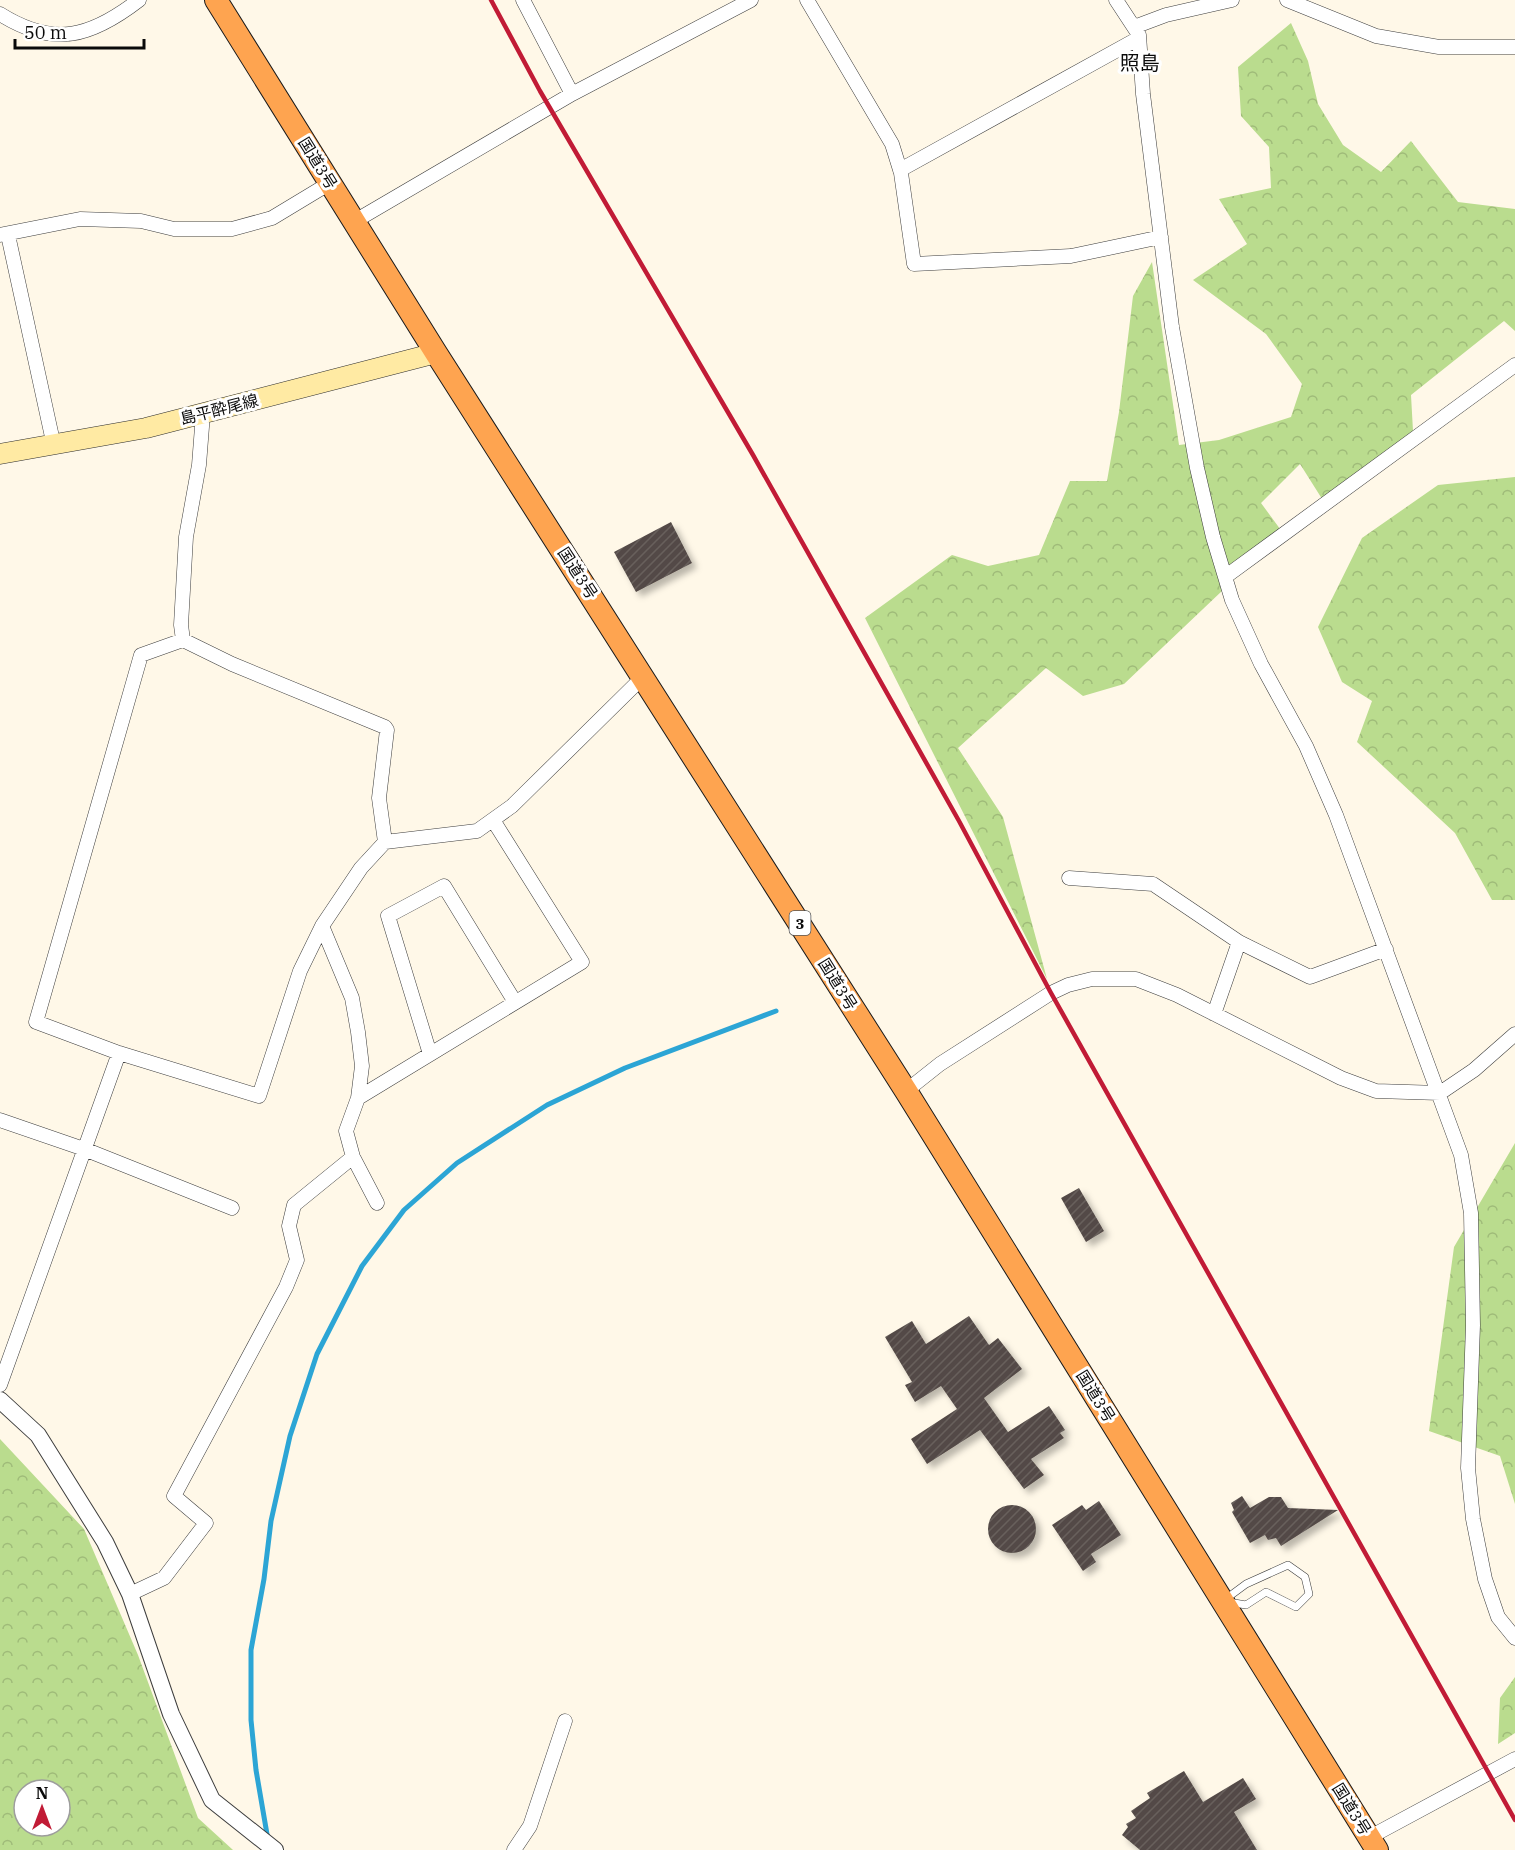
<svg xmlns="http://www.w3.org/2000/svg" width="1515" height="1850" font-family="'IBM Plex Serif','Noto Sans JP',serif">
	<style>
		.forest { fill: url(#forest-crowns); fill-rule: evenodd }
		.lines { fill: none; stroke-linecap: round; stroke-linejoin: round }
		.stream { stroke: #2ca5d5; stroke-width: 5 }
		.building { fill: url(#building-hatch); filter: url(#shadow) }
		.service-casing { stroke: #3d3d3d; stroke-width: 8 }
		.minor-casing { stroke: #3d3d3d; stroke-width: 15 }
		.tertiary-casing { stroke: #3d3d3d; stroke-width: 18 }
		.secondary-casing { stroke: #2c2c2c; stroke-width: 21 }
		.trunk-casing { stroke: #1b1b1b; stroke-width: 24 }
		.service { stroke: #fff; stroke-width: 7 }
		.minor { stroke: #fff; stroke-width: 14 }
		.tertiary { stroke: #fff; stroke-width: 16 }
		.secondary { stroke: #ffeaa3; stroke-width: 20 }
		.trunk { stroke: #fea450; stroke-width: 22 }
		.rail { stroke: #c11b36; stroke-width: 4.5 }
		.labels { text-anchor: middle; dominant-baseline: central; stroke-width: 6; stroke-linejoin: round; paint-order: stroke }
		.shield { fill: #fff; stroke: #545454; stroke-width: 1.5 }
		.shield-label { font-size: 15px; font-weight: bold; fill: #0a0a0a }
		.street-label { font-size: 16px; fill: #0a0a0a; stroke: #fff }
		.quarter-label { font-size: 20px; fill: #0a0a0a; stroke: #fff }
	</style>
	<defs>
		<pattern id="forest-crowns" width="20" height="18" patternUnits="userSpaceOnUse" patternTransform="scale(1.5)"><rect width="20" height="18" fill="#badc8e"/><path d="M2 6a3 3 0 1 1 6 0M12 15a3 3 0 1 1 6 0" fill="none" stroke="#9fbb79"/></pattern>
		<pattern id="building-hatch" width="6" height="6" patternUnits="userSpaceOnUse" patternTransform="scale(1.5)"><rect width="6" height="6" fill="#534a46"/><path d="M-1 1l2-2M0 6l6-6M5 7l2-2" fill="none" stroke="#67605c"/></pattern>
		<filter id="shadow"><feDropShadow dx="5" dy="5" stdDeviation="3" flood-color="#0004"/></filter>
	</defs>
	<rect width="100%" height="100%" fill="#fff8e8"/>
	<path class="forest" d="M 1291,23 L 1308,61 L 1318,104 L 1343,145 L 1381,172 L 1411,141 L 1458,202 L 1515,209 L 1515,331 L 1504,321 L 1411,395 L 1413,431 L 1324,502 L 1300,464 L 1261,503 L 1283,533 L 1124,684 L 1083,696 L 1046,668 L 958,748 L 1003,817 L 1047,979 L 865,618 L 952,555 L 988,566 L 1039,555 L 1070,481 L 1107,481 L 1119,412 L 1133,296 L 1152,262 L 1179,445 L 1219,440 L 1291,417 L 1302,384 L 1266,334 L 1193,280 L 1247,244 L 1219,199 L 1271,188 L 1269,147 L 1241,116 L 1238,67 Z
		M 1515,477 L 1515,900 L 1492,900 L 1455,833 L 1357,742 L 1372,701 L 1342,682 L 1318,627 L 1362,538 L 1438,485 Z
		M 1515,1143 L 1515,1504 L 1500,1456 L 1429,1431 L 1454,1247 Z
		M 0,1439 L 84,1529 L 138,1655 L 198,1818 L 233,1850 L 0,1850 ZM 24,1790 L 60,1790 L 60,1826 L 24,1826 Z
		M 1515,1677 L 1515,1733 L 1498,1744 L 1500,1698 Z"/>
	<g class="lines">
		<path class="stream" d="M 268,1840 L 256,1770 L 251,1720 L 251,1650 L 264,1579 L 271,1521 L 290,1436 L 317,1354 L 362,1266 L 404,1210 L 457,1163 L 547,1105 L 625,1068 L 776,1011"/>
	</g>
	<path class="building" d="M 671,522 L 692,563 L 636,592 L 614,552 Z
		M 1079,1188 L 1104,1231 L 1086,1242 L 1061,1198 Z
		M 969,1316 L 989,1345 L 998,1338 L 1022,1369 L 984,1398 L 1008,1432 L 1049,1406 L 1065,1430 L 1060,1433 L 1064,1438 L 1031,1459 L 1044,1475 L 1024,1489 L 980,1430 L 927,1464 L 911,1439 L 957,1409 L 941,1386 L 915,1402 L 905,1385 L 912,1382 L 885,1337 L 912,1321 L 926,1344 Z
		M 1242,1496 L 1250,1508 L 1269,1497 L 1281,1497 L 1288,1508 L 1338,1510 L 1281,1546 L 1276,1538 L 1268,1540 L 1265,1535 L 1250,1543 L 1232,1512 L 1234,1510 L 1231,1503 Z
		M 1099,1501 L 1121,1535 L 1091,1554 L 1096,1562 L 1083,1571 L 1052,1525 L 1082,1505 L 1086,1510 Z
		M988 1529a24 24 0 1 1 48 0a24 24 0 1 1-48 0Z
		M 1184,1771 L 1203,1802 L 1243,1778 L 1256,1799 L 1234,1812 L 1257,1850 L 1140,1850 L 1122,1835 L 1128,1827 L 1126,1824 L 1136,1818 L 1131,1811 L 1150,1798 L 1147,1793 Z"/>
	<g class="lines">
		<g class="service-casing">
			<path id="service" d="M 1288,1565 L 1305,1577 L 1309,1594 L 1296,1607 L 1266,1592 L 1246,1605 L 1223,1601 L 1246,1584 Z"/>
		</g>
		<g class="minor-casing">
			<path id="minor" d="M 523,0 L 572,94
				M 807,0 L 892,144 L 901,173 L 914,264 L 1071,256 L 1161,237
				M 1116,0 L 1139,35 L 1143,94 L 1172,327 L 1197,468 L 1213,537 L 1232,600 L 1261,664 L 1306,746 L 1336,815 L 1461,1155 L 1471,1213 L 1473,1325 L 1468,1468 L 1473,1519 L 1485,1579 L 1498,1617 L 1515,1638
				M 1287,0 L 1376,36 L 1439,47 L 1515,47
				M 0,14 C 54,48 91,37 139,0
				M 1134,27 L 1166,15 L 1232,0
				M 900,170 L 1139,38
				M 355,221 L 572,94 L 751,0
				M 0,235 L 80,219 L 141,221 L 174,229 L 232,229 L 272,218 L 330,183
				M 8,235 L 54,446
				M 1225,577 L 1515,365
				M 183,640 L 181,625 L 186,537 L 199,465 L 203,414
				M 385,842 L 379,798 L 387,730 L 385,727 L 232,664 L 183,640 L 141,655 L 36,1022 L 119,1053 L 259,1096 L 300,971 L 322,926 L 361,868 L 385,842 L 477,831 L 512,806 L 644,676
				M 1069,878 L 1153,884 L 1239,942 L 1310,977 L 1386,949
				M 322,926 L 352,998 L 358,1032 L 362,1066 L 358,1098 L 346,1131 L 353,1157 L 377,1203
				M 1214,1014 L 1239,942
				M 430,1054 L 388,916 L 444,886 L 515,1002
				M 906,1091 L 940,1064 L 1051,993 L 1068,985 L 1092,979 L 1136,979 L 1177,995 L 1341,1078 L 1376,1091 L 1440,1093 L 1474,1070 L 1515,1034
				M 358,1098 L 582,962 L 493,820
				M 0,1120 L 84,1149 L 232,1208
				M 0,1385 L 119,1053
				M 130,1594 L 164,1578 L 206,1523 L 174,1496 L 286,1287 L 297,1260 L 289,1226 L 294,1205 L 353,1157
				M 1370,1837 L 1515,1759
				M 514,1850 L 530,1826 L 565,1721"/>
		</g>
		<g class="tertiary-casing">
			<path id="tertiary" d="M 0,1400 L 38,1435 L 105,1542 L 130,1594 L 171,1714 L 212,1800 L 275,1850"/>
		</g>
		<g class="secondary-casing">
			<path id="secondary" d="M 0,454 L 146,428 L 436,353"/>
		</g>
		<g class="trunk-casing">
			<path id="trunk" d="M 216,0 L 436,353 L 906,1091 L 1377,1850"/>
		</g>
		<use href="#service" class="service"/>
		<use href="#minor" class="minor"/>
		<use href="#tertiary" class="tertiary"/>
		<use href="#secondary" class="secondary"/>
		<use href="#trunk" class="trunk"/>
		<path class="rail" d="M 491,0 L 540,91 L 753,455 L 959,821 L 1051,993 L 1515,1820"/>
	</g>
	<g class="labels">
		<rect class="shield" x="789.5" y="911" width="21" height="24" rx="4.5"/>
		<g class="shield-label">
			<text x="800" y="923">3</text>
		</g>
		<g class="street-label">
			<text transform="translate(318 163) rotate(58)">国道3号</text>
			<text transform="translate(219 409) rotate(-14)">島平酔尾線</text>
			<text transform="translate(578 573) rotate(57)">国道3号</text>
			<text transform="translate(838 984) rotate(58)">国道3号</text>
			<text transform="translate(1096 1396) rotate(58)">国道3号</text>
			<text transform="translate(1352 1809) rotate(58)">国道3号</text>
		</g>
		<g class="quarter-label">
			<text x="1140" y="62">照島</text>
		</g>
	</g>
	<g transform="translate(42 1808)"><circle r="28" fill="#ffffff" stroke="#9d9d9d" stroke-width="1.5"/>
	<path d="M0-4.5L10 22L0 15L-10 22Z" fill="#c11b36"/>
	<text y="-9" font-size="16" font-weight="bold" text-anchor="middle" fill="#0a0a0a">N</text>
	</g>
	<path d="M15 39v9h129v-9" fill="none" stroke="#0a0a0a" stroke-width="3"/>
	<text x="24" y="39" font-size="18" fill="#0a0a0a" stroke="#ffffff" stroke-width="4.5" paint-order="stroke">50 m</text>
</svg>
